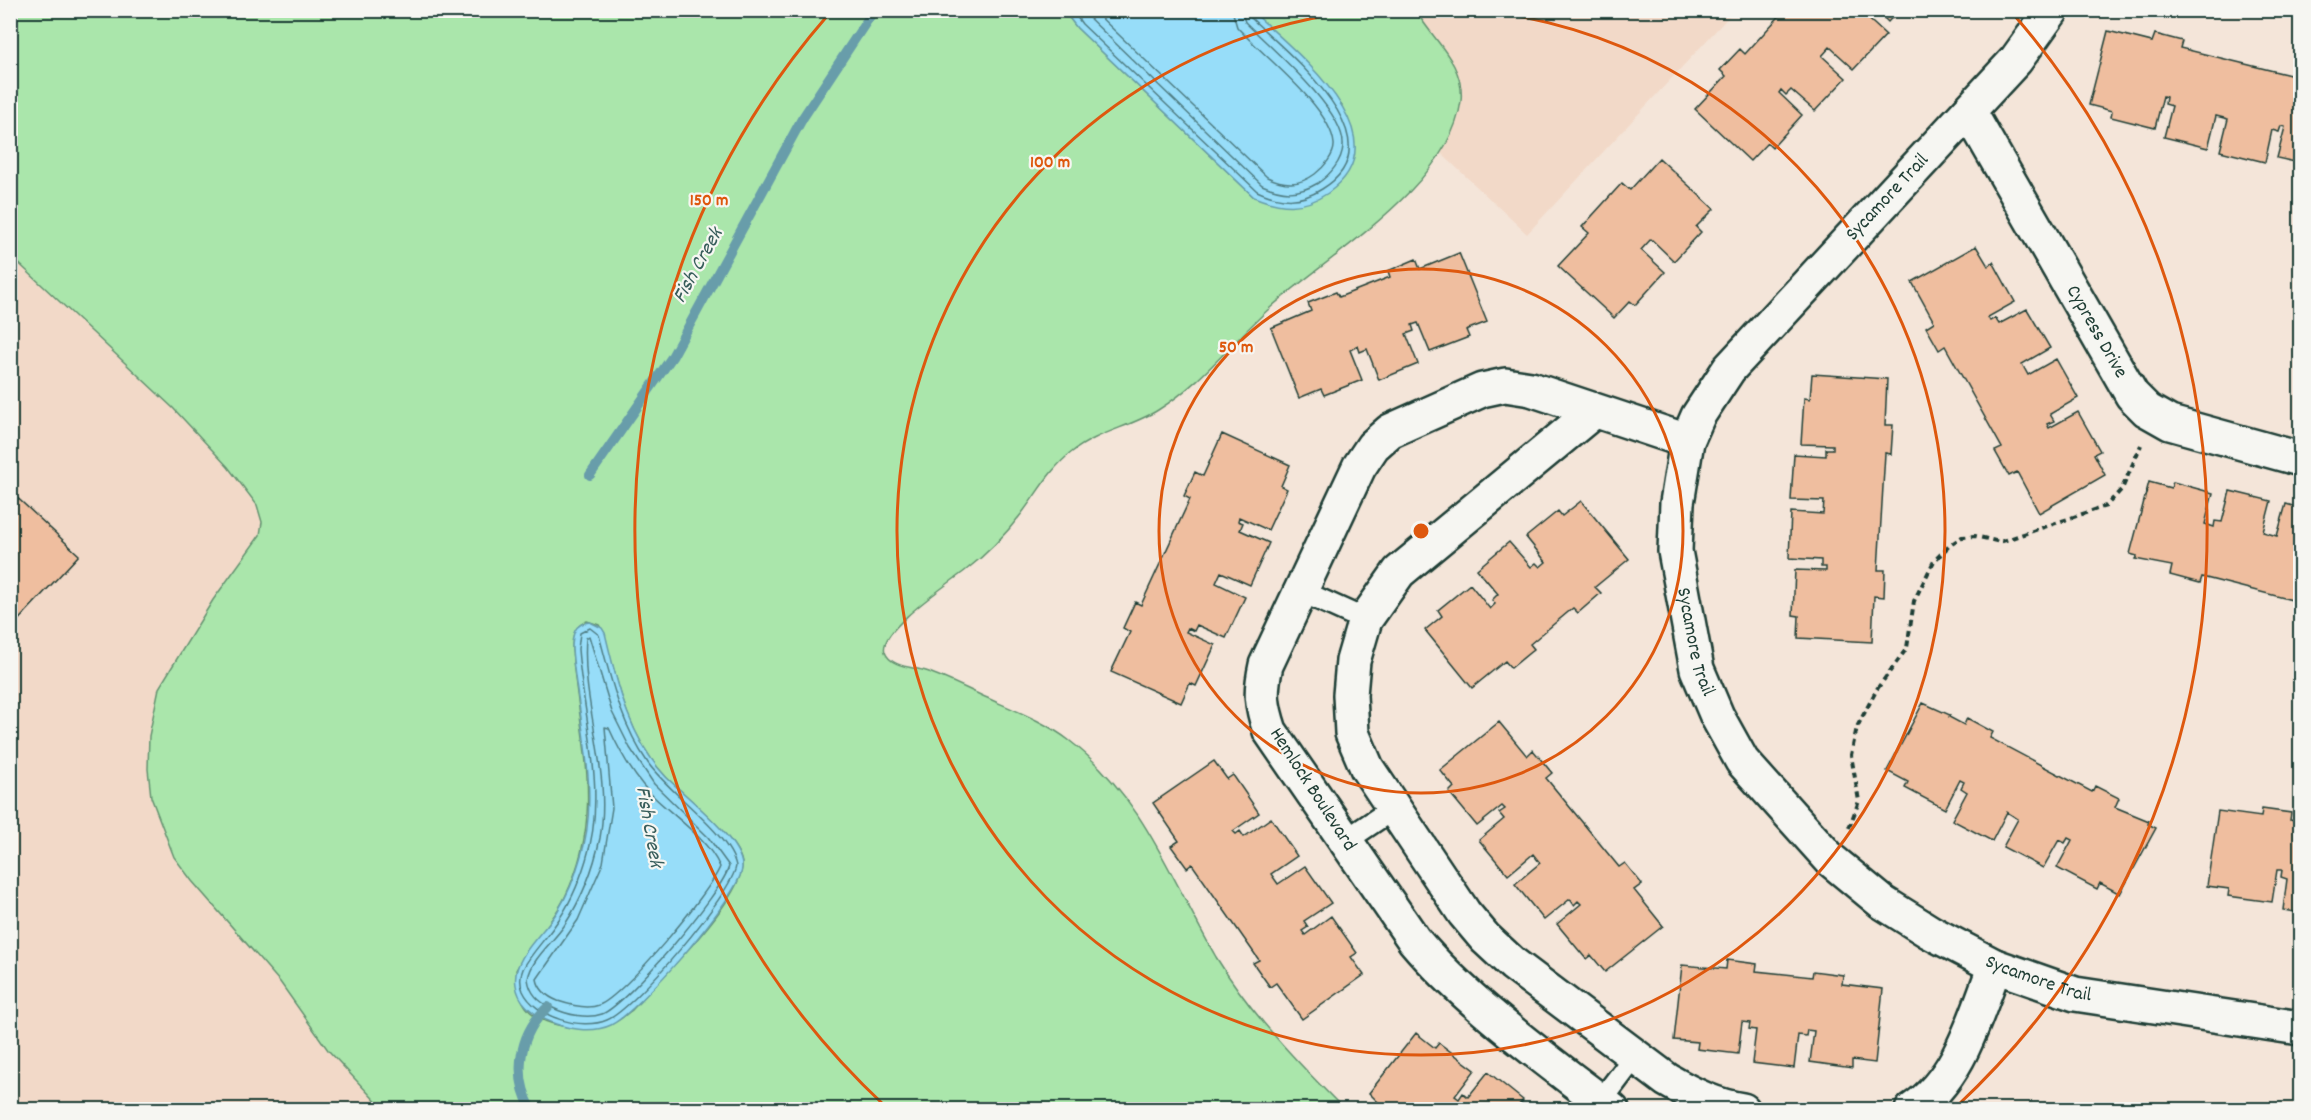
<svg xmlns="http://www.w3.org/2000/svg" width="2311" height="1120" font-family="Dekko,sans-serif">
	<style>
		.built { fill: #f2d9c8 }
		.green { fill: #aae6ab; stroke: #649270; stroke-width: 1.5; fill-rule: evenodd }
		.water { fill: #97ddf9; stroke: #679daa; stroke-width: 1.5 }
		.lines { fill: none; stroke-linecap: round; stroke-linejoin: round }
		.shore { stroke: #4f7d83; stroke-width: 1.5 }
		.stream { stroke: #679daa; stroke-width: 10 }
		.building { fill: #efbe9f; stroke: #1f3d34; stroke-width: 1.5 }
		.service-casing { stroke: #1f3d34; stroke-width: 26 }
		.minor-casing { stroke: #1f3d34; stroke-width: 38 }
		.path { stroke: #1f3d34; stroke-width: 4; stroke-dasharray: 6 4.5; stroke-linecap: butt }
		.service { stroke: #f6f6f2; stroke-width: 21 }
		.minor { stroke: #f6f6f2; stroke-width: 33 }
		.ring { fill: none; stroke: #de580e; stroke-width: 3 }
		.labels { text-anchor: middle; dominant-baseline: central; stroke-width: 4.5; stroke-linejoin: round; paint-order: stroke }
		.street-label { font-size: 20px; fill: #1f3d34; stroke: #f6f6f2 }
		.water-label { font-size: 21px; font-style: italic; fill: #375d5b; stroke: #f6f6f2 }
		.centre { fill: #de580e; stroke: #f6f6f2; stroke-width: 3 }
		.ring-label { font-size: 18px; text-anchor: middle; font-weight: bold; fill: #de580e; stroke: #f6f6f2; stroke-width: 4.5; stroke-linejoin: round; paint-order: stroke }
	</style>
	<rect width="100%" height="100%" fill="#f4e5d9"/>
	<filter id="ink" filterUnits="userSpaceOnUse"><feTurbulence type="fractalNoise" baseFrequency=".0167" numOctaves="2"/><feDisplacementMap in="SourceGraphic" scale="12" xChannelSelector="R" yChannelSelector="G"/><feConvolveMatrix kernelMatrix="1 2 1 2 8 2 1 2 1" color-interpolation-filters="sRGB"/></filter>
	<g filter="url(#ink)">
		<path class="built" d="M 10,11 L 1167,11 L 670,545 L 1274,1109 L 11,1109 Z
			M 1290,11 L 1734,11 L 1527,234 Z"/>
		<path class="green" d="M 10,11 L 1064,11 L 1077,28 L 1254,197 L 1342,106 L 1310,67 L 1252,11 L 1416,11 C 1433,40 1465,64 1461,101 C 1450,186 1329,255 1270,308 C 1232,342 1202,383 1158,410 C 1131,427 1097,432 1072,452 C 1051,468 1038,492 1022,513 C 1006,534 987,554 966,570 C 950,583 877,631 885,652 C 890,667 913,667 926,671 C 946,678 965,688 985,697 C 1014,710 1044,721 1070,741 C 1144,798 1171,879 1216,957 C 1251,1014 1297,1062 1344,1109 L 383,1109 L 328,1050 L 280,982 L 192,881 L 174,857 L 151,797 L 148,769 L 149,736 L 159,688 L 213,600 L 260,535 L 262,522 L 257,505 L 228,467 L 173,408 L 11,256 ZM 587,621 L 599,625 L 604,633 C 617,683 629,739 667,778 C 683,794 745,843 742,867 C 739,903 658,981 632,1010 C 627,1013 622,1019 617,1021 C 593,1033 536,1030 523,1002 C 519,993 518,979 516,970 C 530,944 552,924 565,897 C 607,811 579,739 572,649 C 572,637 574,626 587,621 Z"/>
		<path class="water" d="M 1064,11 L 1252,11 C 1293,50 1407,137 1328,193 C 1303,210 1281,208 1254,197 L 1077,28 Z
			M 590,622 L 602,628 L 605,633 C 617,683 629,738 666,777 C 685,796 744,841 742,868 C 741,895 637,1013 611,1025 C 592,1034 565,1029 546,1020 C 531,1013 518,1001 516,985 C 511,958 544,933 557,912 C 567,896 575,877 580,859 C 602,796 577,715 572,649 C 572,635 574,623 590,622 Z"/>
		<g class="lines">
			<path class="shore" d="M 1072,10 L 1082,24 L 1257,191 C 1281,202 1300,203 1322,189 C 1401,141 1287,53 1250,17 L 1248,10
				M 1081,10 L 1262,185 C 1282,194 1298,195 1318,183 C 1330,175 1342,161 1343,146 C 1346,111 1269,46 1245,22 L 1241,10
				M 1093,10 L 1267,177 C 1284,185 1299,186 1315,174 C 1323,168 1335,155 1334,144 C 1331,107 1261,54 1237,27 L 1232,10
				M 590,628 L 599,635 C 611,680 621,724 648,763 C 668,792 730,834 736,866 C 732,894 634,1009 607,1020 C 581,1031 535,1017 523,991 C 520,984 520,976 523,969 C 531,953 545,940 555,925 C 569,906 579,883 586,860 C 608,792 583,718 578,649 L 580,633 Z
				M 589,636 L 612,712 L 630,748 L 654,784 L 708,837 L 729,866 C 724,891 626,1005 602,1014 C 588,1019 567,1015 553,1008 C 540,1003 530,994 528,979 C 531,959 553,942 564,926 C 581,900 594,868 600,838 C 612,770 581,705 586,638 Z
				M 605,727 L 609,728 C 619,750 632,774 649,792 C 671,815 706,836 720,867 C 710,892 623,997 599,1005 C 587,1010 570,1005 558,1001 C 548,997 539,990 537,979 L 578,920 L 603,863 L 612,808 Z"/>
			<path class="stream" d="M 590,475 L 672,357 L 802,119 L 874,10
				M 532,1110 C 512,1075 519,1033 548,1007"/>
		</g>
		<path class="building" d="M 1785,10 L 1864,10 L 1862,13 L 1886,35 L 1854,69 L 1830,47 L 1822,56 L 1846,78 L 1815,111 L 1791,90 L 1786,95 L 1781,90 L 1779,93 L 1802,115 L 1772,148 L 1767,143 L 1750,161 L 1695,109 L 1726,76 L 1720,70 L 1740,49 L 1745,54 Z
			M 1876,10 L 1899,10 L 1888,22 Z
			M 2108,31 L 2152,42 L 2155,34 L 2182,41 L 2180,48 L 2294,76 L 2295,69 L 2300,70 L 2300,163 L 2277,158 L 2285,127 L 2281,126 L 2279,132 L 2272,130 L 2265,162 L 2220,151 L 2228,119 L 2216,116 L 2208,148 L 2164,137 L 2172,106 L 2165,104 L 2166,97 L 2163,96 L 2155,128 L 2111,117 L 2112,111 L 2089,105 Z
			M 1659,158 L 1714,209 L 1696,227 L 1701,232 L 1674,261 L 1651,239 L 1641,250 L 1665,272 L 1635,305 L 1630,301 L 1614,318 L 1558,266 L 1589,233 L 1582,227 L 1622,183 L 1630,190 Z
			M 1976,246 L 1988,266 L 1993,262 L 2015,302 L 1988,317 L 1990,321 L 1995,318 L 1999,324 L 2027,309 L 2050,348 L 2022,364 L 2028,375 L 2056,359 L 2078,398 L 2050,414 L 2054,421 L 2047,424 L 2049,428 L 2078,412 L 2100,451 L 2094,454 L 2105,475 L 2039,513 L 2017,472 L 2009,476 L 1995,451 L 2002,448 L 1945,346 L 1939,350 L 1926,327 L 1934,322 L 1912,282 Z
			M 1459,253 L 1487,322 L 1466,330 L 1469,337 L 1430,352 L 1418,323 L 1412,325 L 1414,331 L 1406,334 L 1418,364 L 1379,380 L 1367,349 L 1360,352 L 1358,346 L 1350,350 L 1362,380 L 1324,395 L 1321,389 L 1299,398 L 1271,328 L 1311,311 L 1308,303 L 1336,292 L 1339,297 L 1390,277 L 1388,271 L 1416,259 L 1420,269 Z
			M 1812,374 L 1887,379 L 1885,425 L 1893,425 L 1891,454 L 1885,453 L 1878,570 L 1885,570 L 1884,597 L 1874,596 L 1872,642 L 1798,638 L 1799,616 L 1793,615 L 1795,570 L 1826,571 L 1826,567 L 1821,567 L 1821,560 L 1789,558 L 1791,512 L 1823,514 L 1824,501 L 1791,500 L 1794,454 L 1826,456 L 1826,449 L 1833,449 L 1833,445 L 1801,444 L 1804,398 L 1810,399 Z
			M 1222,434 L 1290,465 L 1281,486 L 1287,489 L 1268,530 L 1239,517 L 1238,521 L 1243,523 L 1240,530 L 1269,543 L 1250,585 L 1221,572 L 1216,583 L 1245,597 L 1226,638 L 1197,625 L 1194,631 L 1188,628 L 1186,632 L 1215,645 L 1196,686 L 1190,683 L 1181,703 L 1111,672 L 1130,632 L 1123,628 L 1135,602 L 1141,605 L 1190,499 L 1184,496 L 1195,472 L 1203,476 Z
			M 2149,482 L 2171,488 L 2173,482 L 2213,493 L 2205,524 L 2214,527 L 2215,521 L 2222,522 L 2230,491 L 2271,501 L 2263,532 L 2277,536 L 2286,504 L 2300,508 L 2300,602 L 2202,577 L 2200,583 L 2170,575 L 2172,566 L 2135,559 L 2137,556 L 2130,554 Z
			M 10,491 L 79,555 L 10,629 Z
			M 1581,501 L 1629,559 L 1595,587 L 1601,593 L 1578,613 L 1573,608 L 1530,644 L 1534,649 L 1511,668 L 1505,661 L 1472,688 L 1425,630 L 1442,616 L 1438,610 L 1470,584 L 1490,609 L 1495,604 L 1492,600 L 1498,594 L 1477,569 L 1509,542 L 1531,567 L 1536,563 L 1540,567 L 1546,562 L 1526,537 L 1558,511 L 1562,516 Z
			M 1923,703 L 1950,715 L 1949,717 L 1964,725 L 1967,718 L 1993,732 L 1990,738 L 2092,792 L 2095,786 L 2119,798 L 2115,807 L 2149,821 L 2148,824 L 2156,828 L 2120,894 L 2100,883 L 2097,889 L 2057,868 L 2072,840 L 2068,838 L 2065,843 L 2059,840 L 2043,868 L 2003,847 L 2018,819 L 2007,812 L 1992,841 L 1952,820 L 1967,792 L 1961,788 L 1964,782 L 1960,780 L 1945,809 L 1905,788 L 1908,782 L 1887,771 Z
			M 1499,722 L 1527,756 L 1533,750 L 1552,773 L 1546,778 L 1619,867 L 1625,863 L 1642,884 L 1634,890 L 1663,926 L 1605,972 L 1591,955 L 1586,959 L 1557,924 L 1581,904 L 1578,901 L 1574,905 L 1570,899 L 1544,920 L 1515,884 L 1540,863 L 1533,854 L 1508,875 L 1479,840 L 1504,819 L 1499,813 L 1505,809 L 1502,806 L 1477,826 L 1449,792 L 1454,787 L 1440,770 Z
			M 1214,761 L 1227,779 L 1233,775 L 1259,813 L 1233,831 L 1236,834 L 1240,831 L 1244,837 L 1271,818 L 1297,856 L 1271,874 L 1278,884 L 1305,866 L 1331,903 L 1304,921 L 1308,927 L 1302,931 L 1305,935 L 1331,916 L 1357,953 L 1351,957 L 1364,975 L 1302,1019 L 1276,983 L 1270,987 L 1253,963 L 1259,960 L 1192,864 L 1187,868 L 1171,846 L 1179,841 L 1153,803 Z
			M 2262,809 L 2291,813 L 2290,820 L 2300,821 L 2300,913 L 2283,910 L 2287,879 L 2281,877 L 2282,870 L 2277,870 L 2272,902 L 2228,896 L 2229,889 L 2207,886 L 2218,811 L 2261,817 Z
			M 1727,960 L 1757,964 L 1756,971 L 1812,977 L 1813,971 L 1843,975 L 1842,984 L 1883,989 L 1875,1063 L 1852,1060 L 1852,1068 L 1810,1062 L 1814,1031 L 1807,1030 L 1806,1036 L 1798,1035 L 1794,1068 L 1752,1063 L 1756,1030 L 1749,1029 L 1750,1023 L 1742,1022 L 1738,1054 L 1697,1049 L 1698,1042 L 1674,1040 L 1682,965 L 1726,969 Z
			M 1416,1033 L 1435,1048 L 1439,1043 L 1475,1070 L 1455,1096 L 1459,1099 L 1463,1093 L 1468,1097 L 1488,1072 L 1523,1100 L 1515,1110 L 1386,1110 L 1369,1093 Z"/>
		<g class="lines">
			<g class="service-casing">
				<path id="service" d="M 1301,591 L 1365,620
					M 1345,841 L 1394,808
					M 1601,1101 L 1635,1056"/>
			</g>
			<g class="minor-casing">
				<g id="minor">
					<path id="s1" d="M 2052,10 L 2016,60 L 1729,369 L 1698,416 L 1687,441 L 1677,503 L 1675,551 L 1697,669 L 1717,716 L 1742,761 L 1831,860 L 1882,902 L 1930,932 L 1995,966 L 2075,994 L 2300,1028"/>
					<path id="s2" d="M 1969,111 L 2132,395 L 2147,410 L 2170,423 L 2300,459"/>
					<path d="M 1594,411 L 1399,572 L 1365,620 L 1353,661 L 1350,695 L 1352,733 L 1367,768 L 1464,913 L 1485,938 L 1513,964 L 1667,1080 C 1691,1094 1715,1106 1743,1110"/>
					<path d="M 1612,1110 C 1547,1060 1466,1002 1414,940 L 1270,731 C 1261,704 1260,692 1266,665 L 1359,467 L 1373,446 L 1390,431 L 1482,390 L 1505,385 L 1531,389 L 1687,441"/>
					<path d="M 1912,1110 C 1960,1079 1975,1017 1995,966"/>
				</g>
			</g>
			<path class="path" d="M 1849,828 L 1859,801 L 1851,755 L 1857,727 L 1877,689 L 1907,648 L 1914,601 L 1934,561 L 1949,546 L 1962,537 L 1975,536 L 2000,542 L 2106,506 L 2122,489 L 2141,445"/>
			<use href="#service" class="service"/>
			<use href="#minor" class="minor"/>
		</g>
	</g>
	<g class="ring">
		<circle cx="1421" cy="531" r="262"/>
		<path d="M1485 11A524 524 0 1 1 1357 11"/>
		<path d="M885 1106A786 786 0 0 1 828 15M2014 15A786 786 0 0 1 1957 1106"/>
	</g>
	<g class="labels">
		<g class="street-label">
			<text transform="translate(1888 198) rotate(-47)">Sycamore Trail</text>
			<text stroke="none"><textPath href="#s2" startOffset="255">Cypress Drive</textPath></text>
			<text stroke="none"><textPath href="#s1" startOffset="771">Sycamore Trail</textPath></text>
			<text transform="translate(1312 790) rotate(57)">Hemlock Boulevard</text>
			<text stroke="none"><textPath href="#s1" startOffset="1275">Sycamore Trail</textPath></text>
		</g>
		<g class="water-label">
			<text transform="translate(699 266) rotate(-61)">Fish Creek</text>
			<text transform="translate(648 827) rotate(80)">Fish Creek</text>
		</g>
	</g>
	<circle cx="1421" cy="531" r="9" class="centre"/>
	<g class="ring-label">
		<text x="1050" y="167">100 m</text>
		<text x="709" y="205">150 m</text>
		<text x="1236" y="352">50 m</text>
	</g>
	<rect width="2311" height="1120" fill="none" stroke="#f6f6f2" stroke-width="36"/>
	<rect x="18" y="18" width="2275" height="1084" fill="none" stroke="#1f3d34" stroke-width="2" filter="url(#ink)"/>
</svg>
